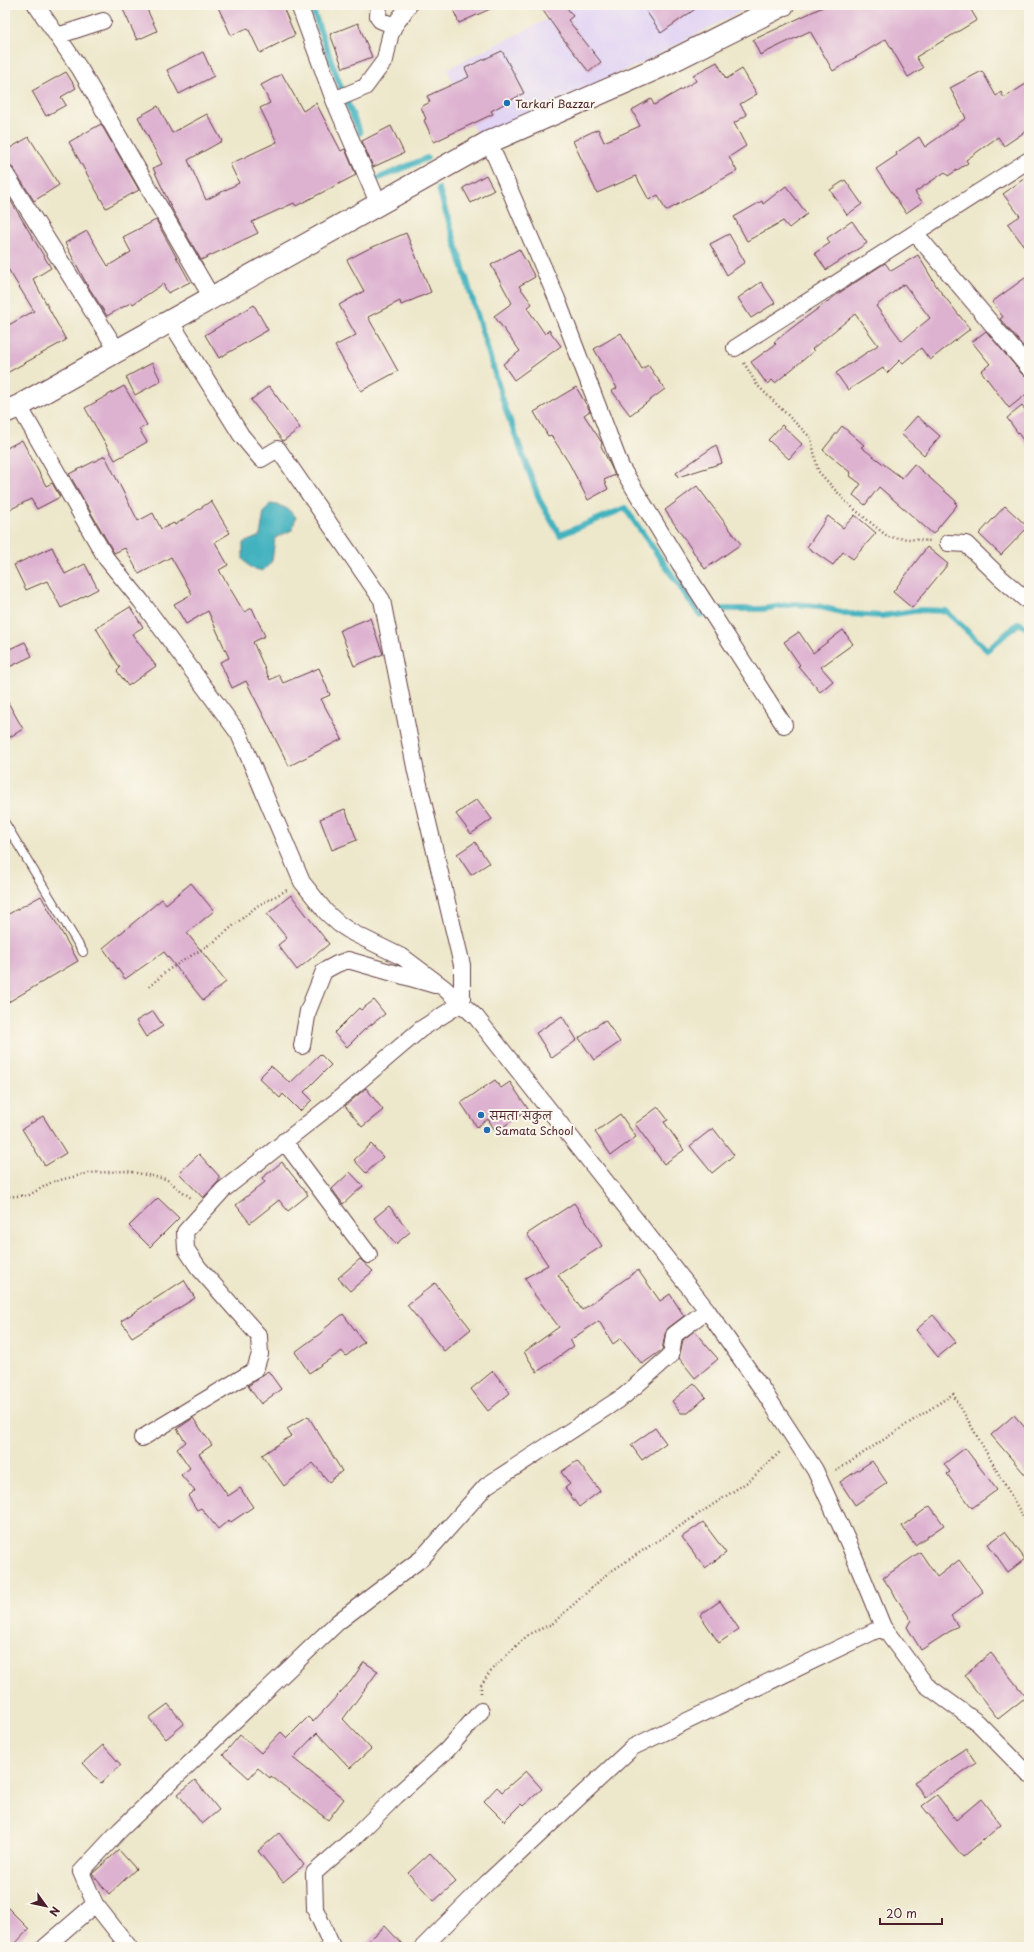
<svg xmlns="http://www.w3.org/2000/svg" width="1034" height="1952" font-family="'Playpen Sans','Playpen Sans Deva',sans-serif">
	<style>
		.built { fill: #e1d4f4 }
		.water { fill: #43b2bf; stroke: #466875 }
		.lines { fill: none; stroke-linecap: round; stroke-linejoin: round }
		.stream { stroke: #43b2bf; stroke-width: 6 }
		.building { fill: #ddb1d0; fill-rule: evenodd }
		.service-casing { stroke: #623d43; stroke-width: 10 }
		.minor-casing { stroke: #623d43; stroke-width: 18 }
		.primary-casing { stroke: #623d43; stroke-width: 24 }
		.path { stroke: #623d43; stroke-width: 2.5; stroke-dasharray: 1 3; stroke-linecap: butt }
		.service { stroke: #fff; stroke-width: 8 }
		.minor { stroke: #fff; stroke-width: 16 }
		.primary { stroke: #fff; stroke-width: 22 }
		.poi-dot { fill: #1f6fb2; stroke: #fbf7ec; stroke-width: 1.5 }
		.labels { text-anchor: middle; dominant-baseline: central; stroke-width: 4; stroke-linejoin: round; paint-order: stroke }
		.poi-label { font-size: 11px; fill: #4a1f2b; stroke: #fbf7ec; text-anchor: start }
	</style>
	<rect width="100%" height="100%" fill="#fbf7ec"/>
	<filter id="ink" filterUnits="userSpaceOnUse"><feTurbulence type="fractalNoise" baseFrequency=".025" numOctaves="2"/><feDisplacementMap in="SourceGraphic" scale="8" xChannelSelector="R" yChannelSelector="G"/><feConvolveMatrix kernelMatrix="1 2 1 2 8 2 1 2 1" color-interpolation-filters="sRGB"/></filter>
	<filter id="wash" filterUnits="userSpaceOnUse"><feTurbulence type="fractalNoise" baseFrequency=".012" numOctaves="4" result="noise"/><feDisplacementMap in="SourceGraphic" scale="16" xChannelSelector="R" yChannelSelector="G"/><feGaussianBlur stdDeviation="0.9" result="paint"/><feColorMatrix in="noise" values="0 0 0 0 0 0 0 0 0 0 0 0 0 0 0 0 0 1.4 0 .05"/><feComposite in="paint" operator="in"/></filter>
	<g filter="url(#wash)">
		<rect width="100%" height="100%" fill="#ede7cb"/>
		<path class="built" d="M 576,5 L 753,5 L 639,64 L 477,136 L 447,69 Z"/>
		<path class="water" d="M 270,504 C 282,505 288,508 296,517 L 292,530 L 275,538 L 272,561 L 263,571 L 251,568 L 243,559 L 243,543 L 260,536 L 264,512 Z"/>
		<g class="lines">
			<path class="stream" d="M 311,5 L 340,85 L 360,133
				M 379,178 L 427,158
				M 439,189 L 506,410 L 540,501 L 560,535 L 625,508 L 700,615 L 720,609 L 762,609 L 795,604 L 817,606 L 849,614 L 882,616 L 920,610 L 946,611 L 987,650 L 1019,623 L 1029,629"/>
		</g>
		<g id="blocks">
			<path class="building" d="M 121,5 L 145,5 L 157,31 L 137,40 Z
				M 217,5 L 282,5 L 295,35 L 260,53 L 248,28 L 231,35 Z
				M 451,5 L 499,5 L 459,23 Z
				M 539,5 L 565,5 L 573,16 L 568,20 L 601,62 L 589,72 L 561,36 Z
				M 642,5 L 701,5 L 661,33 Z
				M 827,5 L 968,5 L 977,20 L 916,57 L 923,68 L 908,77 L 886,39 L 833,71 L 810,31 L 760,55 L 753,40 Z
				M 358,23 L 372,57 L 343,68 L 330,34 Z
				M 502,51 L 524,93 L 491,111 L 493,114 L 434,142 L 424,120 L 426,119 L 421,107 L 430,102 L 427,96 L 469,77 L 465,68 Z
				M 203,52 L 214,76 L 179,94 L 167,70 Z
				M 717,62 L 726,79 L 742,69 L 757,94 L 740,104 L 747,115 L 734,123 L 746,146 L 729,157 L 737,171 L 666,211 L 658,195 L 649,200 L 636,176 L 597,193 L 573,141 L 598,129 L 604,142 L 640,126 L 632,110 L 651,99 L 654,105 L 696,81 L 693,75 Z
				M 982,71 L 996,96 L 1001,92 L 1004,98 L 1029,82 L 1029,129 L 1004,146 L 998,137 L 966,160 L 968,163 L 948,176 L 945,172 L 915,192 L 922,202 L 906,213 L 876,169 L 897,155 L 896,153 L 919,137 L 925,147 L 966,118 L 950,88 Z
				M 66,72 L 76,88 L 61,97 L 66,105 L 46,116 L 32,91 Z
				M 282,74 L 303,111 L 316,103 L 341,151 L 345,149 L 356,175 L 296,206 L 294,203 L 252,222 L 258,233 L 201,260 L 173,211 L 153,168 L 162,164 L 138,117 L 158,106 L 172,133 L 207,114 L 222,141 L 188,160 L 206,200 L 239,183 L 230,164 L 277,142 L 260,108 L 270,103 L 261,85 Z
				M 101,124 L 139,190 L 106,208 L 69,142 Z
				M 391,126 L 404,153 L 373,167 L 362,141 Z
				M 29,137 L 59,185 L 34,201 L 13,168 L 5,164 L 5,151 Z
				M 486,175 L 494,190 L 471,203 L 463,188 Z
				M 1029,175 L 1029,253 L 1008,224 L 1020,216 L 1003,194 Z
				M 845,180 L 862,204 L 847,215 L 830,190 Z
				M 786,186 L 807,214 L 789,228 L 783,221 L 747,241 L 734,217 L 762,201 L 763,204 Z
				M 5,191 L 51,268 L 33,279 L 66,340 L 5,374 L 5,327 L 34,311 L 5,264 Z
				M 156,220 L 190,282 L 168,293 L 163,284 L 133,304 L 132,302 L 107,316 L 86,283 L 65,243 L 87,231 L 108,266 L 131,252 L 123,237 Z
				M 852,221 L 867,243 L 826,270 L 815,253 L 830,243 L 827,238 Z
				M 406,233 L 431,292 L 401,305 L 400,301 L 368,317 L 398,371 L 361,391 L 335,346 L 356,335 L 339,305 L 364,291 L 347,260 L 368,249 Z
				M 729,234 L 745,262 L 727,275 L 710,244 Z
				M 519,249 L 535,277 L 519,286 L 532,304 L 527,308 L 545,334 L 549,330 L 561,346 L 514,380 L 503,364 L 520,351 L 494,316 L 512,303 L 491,265 Z
				M 918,255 L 937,287 L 970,329 L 930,360 L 921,348 L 903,363 L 900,360 L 887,373 L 883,368 L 848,390 L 836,373 L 878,345 L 855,314 L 812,349 L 814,351 L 775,383 L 772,380 L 767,384 L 751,362 L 776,344 L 774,342 L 793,327 L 839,293 L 885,263 L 891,271 ZM 904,284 L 930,318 L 902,341 L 876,306 Z
				M 1029,275 L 1029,353 L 1000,319 L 1003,317 L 992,302 Z
				M 761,282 L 775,303 L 751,318 L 738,298 Z
				M 254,305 L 268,330 L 219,358 L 205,335 Z
				M 986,331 L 1022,374 L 1029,377 L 1029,392 L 1009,408 L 981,371 L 990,364 L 972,342 Z
				M 621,333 L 642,369 L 648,365 L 665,389 L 630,415 L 612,391 L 617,388 L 594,349 Z
				M 152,363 L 161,381 L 135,395 L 126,377 Z
				M 124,386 L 147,425 L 139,429 L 147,442 L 115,460 L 85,408 Z
				M 269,386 L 300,428 L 283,441 L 251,400 Z
				M 576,387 L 590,411 L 584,415 L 602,443 L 601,446 L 615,475 L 604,480 L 608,489 L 588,500 L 569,463 L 551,435 L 548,436 L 534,412 Z
				M 1022,406 L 1029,415 L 1029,448 L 1007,418 Z
				M 917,416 L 940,436 L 924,455 L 901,434 Z
				M 782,425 L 802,444 L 789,459 L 768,440 Z
				M 842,426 L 864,445 L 861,447 L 902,478 L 914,464 L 957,502 L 955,503 L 957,505 L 933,534 L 879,487 L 865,505 L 853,495 L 861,484 L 850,476 L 851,473 L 823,450 Z
				M 22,440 L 46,486 L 52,483 L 60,497 L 37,509 L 31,499 L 5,512 L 5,449 Z
				M 716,445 L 722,463 L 678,477 L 676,473 Z
				M 105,456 L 138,521 L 153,513 L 161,529 L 174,523 L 175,525 L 211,501 L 230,533 L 215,542 L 228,565 L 219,570 L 244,612 L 252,608 L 265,636 L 253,642 L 270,680 L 279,675 L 283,683 L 319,668 L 330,695 L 321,699 L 342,739 L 289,766 L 246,681 L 232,688 L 220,662 L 229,658 L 208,611 L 186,624 L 174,604 L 192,594 L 171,557 L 139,574 L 125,548 L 114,553 L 69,474 Z
				M 697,486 L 741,544 L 705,569 L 665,510 Z
				M 1005,506 L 1028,527 L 1001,555 L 979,534 Z
				M 855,515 L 876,533 L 853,559 L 843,552 L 833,565 L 807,547 L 828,516 L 843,528 Z
				M 52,547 L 65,574 L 85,564 L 98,589 L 61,608 L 47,581 L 26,590 L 14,565 Z
				M 927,547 L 948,564 L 912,608 L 893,592 Z
				M 130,607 L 143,627 L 132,634 L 156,666 L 128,686 L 117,671 L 120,668 L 96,628 Z
				M 370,618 L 383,654 L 354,666 L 340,630 Z
				M 843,630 L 853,644 L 821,667 L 833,681 L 820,692 L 798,666 L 800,665 L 784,642 L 799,632 L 813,653 Z
				M 25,642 L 32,656 L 5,669 L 5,651 Z
				M 5,697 L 23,729 L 5,740 Z
				M 477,799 L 492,819 L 471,834 L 456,814 Z
				M 345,809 L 357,840 L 332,850 L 320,819 Z
				M 475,842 L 489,863 L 471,875 L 457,854 Z
				M 191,883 L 214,911 L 187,933 L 226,982 L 203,1000 L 164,952 L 125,979 L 103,948 L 162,899 L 166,904 Z
				M 291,895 L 329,944 L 297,970 L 278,945 L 287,938 L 267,914 Z
				M 41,896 L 78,961 L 5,1004 L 5,916 Z
				M 374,1000 L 385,1014 L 364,1030 L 347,1047 L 334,1033 L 359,1008 L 361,1010 Z
				M 153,1011 L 163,1026 L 146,1037 L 136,1021 Z
				M 562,1016 L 577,1040 L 552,1058 L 536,1033 Z
				M 605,1020 L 620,1042 L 594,1060 L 579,1038 Z
				M 320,1054 L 331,1065 L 304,1092 L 312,1100 L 300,1111 L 283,1094 L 280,1098 L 259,1078 L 271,1066 L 290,1083 Z
				M 495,1080 L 501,1088 L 510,1082 L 528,1109 L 496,1132 L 488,1119 L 477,1127 L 461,1103 Z
				M 366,1088 L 383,1110 L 362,1127 L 345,1106 Z
				M 658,1107 L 668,1120 L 664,1122 L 684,1150 L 664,1164 L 635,1124 Z
				M 620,1114 L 636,1137 L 611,1155 L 595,1132 Z
				M 43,1116 L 66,1153 L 45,1166 L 22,1129 Z
				M 713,1128 L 734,1155 L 712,1173 L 690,1146 Z
				M 371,1144 L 383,1157 L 366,1173 L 354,1160 Z
				M 199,1154 L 219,1176 L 219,1181 L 203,1198 L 179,1173 Z
				M 282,1162 L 308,1195 L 288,1211 L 279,1200 L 250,1223 L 236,1205 L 265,1182 L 262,1178 Z
				M 350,1172 L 363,1186 L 343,1204 L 332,1189 Z
				M 158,1198 L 179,1218 L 150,1247 L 129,1226 Z
				M 574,1203 L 602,1246 L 558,1275 L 582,1310 L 638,1270 L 660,1301 L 670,1294 L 684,1316 L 668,1328 L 665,1334 L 662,1350 L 642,1364 L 621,1338 L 613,1344 L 599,1321 L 570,1340 L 574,1346 L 537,1372 L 524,1352 L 559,1327 L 534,1294 L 525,1278 L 548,1265 L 527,1234 Z
				M 389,1206 L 410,1232 L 396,1244 L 374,1218 Z
				M 360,1259 L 373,1271 L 350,1291 L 338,1278 Z
				M 184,1280 L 195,1298 L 132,1337 L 121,1321 Z
				M 435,1283 L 471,1329 L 444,1351 L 407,1305 Z
				M 343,1314 L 364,1342 L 346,1356 L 342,1351 L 309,1373 L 295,1352 L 325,1330 L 324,1329 Z
				M 933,1315 L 956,1342 L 938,1357 L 916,1330 Z
				M 694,1331 L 718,1359 L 695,1378 L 679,1358 L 683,1340 Z
				M 268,1371 L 281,1389 L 261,1404 L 248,1386 Z
				M 493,1371 L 510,1393 L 488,1411 L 471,1389 Z
				M 694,1383 L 706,1397 L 688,1413 L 681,1413 L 672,1401 Z
				M 1014,1415 L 1029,1432 L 1029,1479 L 991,1435 Z
				M 308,1416 L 342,1471 L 329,1482 L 313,1463 L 284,1486 L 262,1455 L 291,1436 L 287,1429 Z
				M 193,1418 L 212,1445 L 199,1454 L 228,1496 L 240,1488 L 253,1507 L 231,1522 L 229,1520 L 218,1529 L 201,1508 L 197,1510 L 188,1496 L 195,1491 L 181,1475 L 190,1468 L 177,1449 L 186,1442 L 177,1429 Z
				M 655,1428 L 666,1443 L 642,1460 L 631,1445 Z
				M 965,1448 L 997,1490 L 972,1508 L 947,1474 L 950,1472 L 944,1464 Z
				M 577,1461 L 600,1491 L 579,1507 L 565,1488 L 570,1484 L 561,1472 Z
				M 872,1461 L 887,1483 L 855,1505 L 840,1482 Z
				M 930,1506 L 944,1525 L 915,1545 L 902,1526 Z
				M 703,1522 L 726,1553 L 705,1568 L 682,1537 Z
				M 1005,1532 L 1025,1559 L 1008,1572 L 988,1544 Z
				M 920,1552 L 937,1577 L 959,1560 L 983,1592 L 951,1616 L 958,1626 L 921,1650 L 907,1627 L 911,1620 L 883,1578 Z
				M 720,1601 L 739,1629 L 719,1643 L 700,1615 Z
				M 991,1653 L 1026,1697 L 998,1719 L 964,1675 Z
				M 364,1662 L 378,1671 L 343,1719 L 371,1749 L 350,1768 L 317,1733 L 293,1758 L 344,1799 L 328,1820 L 271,1776 L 270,1778 L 258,1768 L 249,1778 L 223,1755 L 240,1735 L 261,1753 L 281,1732 L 287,1738 L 308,1717 L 313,1722 L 351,1681 Z
				M 168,1704 L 184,1724 L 166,1739 L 149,1718 Z
				M 103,1745 L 121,1765 L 101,1783 L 83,1763 Z
				M 966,1748 L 976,1763 L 925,1797 L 914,1782 Z
				M 526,1771 L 542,1789 L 523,1806 L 521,1804 L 504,1821 L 484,1801 L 497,1787 L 502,1792 Z
				M 195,1780 L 219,1810 L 202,1824 L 178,1794 Z
				M 937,1795 L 956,1820 L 981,1799 L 1001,1825 L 963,1857 L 922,1806 Z
				M 279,1833 L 304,1865 L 283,1882 L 258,1851 Z
				M 119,1850 L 136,1869 L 109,1894 L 92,1874 Z
				M 430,1853 L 456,1882 L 434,1901 L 408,1873 Z
				M 5,1905 L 29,1929 L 12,1947 L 5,1947 Z
				M 385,1926 L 405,1947 L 362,1947 Z"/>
		</g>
	</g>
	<g filter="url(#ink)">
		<use href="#blocks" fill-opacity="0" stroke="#623d43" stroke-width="1"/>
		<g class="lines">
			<g class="service-casing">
				<path id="service" d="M 5,823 L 83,952"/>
			</g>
			<g class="minor-casing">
				<path id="minor" d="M 36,5 L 80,69 L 212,298
					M 299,5 L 334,100 L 379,205
					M 379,5 L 378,16 L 380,20 L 394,26
					M 57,36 L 103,21
					M 334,100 L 365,87 L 385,60 L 390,36 L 394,26 L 409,5
					M 489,142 L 557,299 L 621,467 L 680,564 L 784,725
					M 5,173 L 117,350
					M 916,234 L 1029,368
					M 735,348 L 1029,160
					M 19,406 L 106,558 L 141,601 L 239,734 L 302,882 L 326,912 L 339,924 L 353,933 L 404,958 L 444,988 L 476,1017 L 707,1310 L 762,1389 L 815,1470 L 849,1544 L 883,1627 L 926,1685 L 978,1723 L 1029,1775
					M 948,543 L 966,544 L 1001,578 L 1025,599 L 1029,596
					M 302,1046 L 308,1011 L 324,971 L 337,964 L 348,960 L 435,985
					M 284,1141 L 369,1255
					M 142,1438 L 255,1370 L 260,1354 L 259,1336 L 198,1267 L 186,1249 L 185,1232 L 223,1190 L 335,1102 L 421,1029 L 462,1003 L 462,965 L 416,772 L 382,600 L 278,449 L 261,459 L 241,435 L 170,321
					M 95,1904 L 129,1947
					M 45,1947 L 95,1904 L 81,1872 L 120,1830 L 338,1622 L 422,1558 L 486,1486 L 624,1396 L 671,1355 L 674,1335 L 707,1310
					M 328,1947 L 331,1944 L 315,1909 L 314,1873 L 355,1837 L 396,1796 L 447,1750 L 481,1711
					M 423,1947 L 487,1883 L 633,1747 L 883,1627"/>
			</g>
			<g class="primary-casing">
				<path id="primary" d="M 5,412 L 19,406 L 489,142 L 662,66 L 783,5"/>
			</g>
			<path class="path" d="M 744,363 L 757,385 L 811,438 L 818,471 L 847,503 L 888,537 L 930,541
				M 149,987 L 168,970 L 215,941 L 257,906 L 287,890
				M 5,1197 L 29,1195 L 52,1182 L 89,1173 L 127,1171 L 166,1179 L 191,1198
				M 836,1471 L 953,1394 L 1029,1527
				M 481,1693 L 481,1685 L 495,1666 L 529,1634 L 552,1624 L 607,1574 L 749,1481 L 781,1451"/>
			<use href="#service" class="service"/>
			<use href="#minor" class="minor"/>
			<use href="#primary" class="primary"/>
		</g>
	</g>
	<g class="poi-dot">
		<circle cx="507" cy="103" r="4"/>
		<circle cx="481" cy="1115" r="4"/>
		<circle cx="487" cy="1130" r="4"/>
	</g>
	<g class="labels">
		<g class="poi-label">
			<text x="515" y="103">Tarkari Bazzar</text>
			<text x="489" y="1115">समता सकुल</text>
			<text x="495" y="1130">Samata School</text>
		</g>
	</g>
	<rect width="1034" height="1952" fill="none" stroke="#fbf7ec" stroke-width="20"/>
	<g transform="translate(46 1906) rotate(123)" stroke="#fbf7ec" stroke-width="3" paint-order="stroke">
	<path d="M0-3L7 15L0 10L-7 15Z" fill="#4a1f2b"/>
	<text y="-6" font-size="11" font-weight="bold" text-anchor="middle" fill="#4a1f2b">N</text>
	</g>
	<path d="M880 1918v6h62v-6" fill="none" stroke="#4a1f2b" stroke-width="2"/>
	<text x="886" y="1918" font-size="12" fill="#4a1f2b" stroke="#fbf7ec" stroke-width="3" paint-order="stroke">20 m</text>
</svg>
